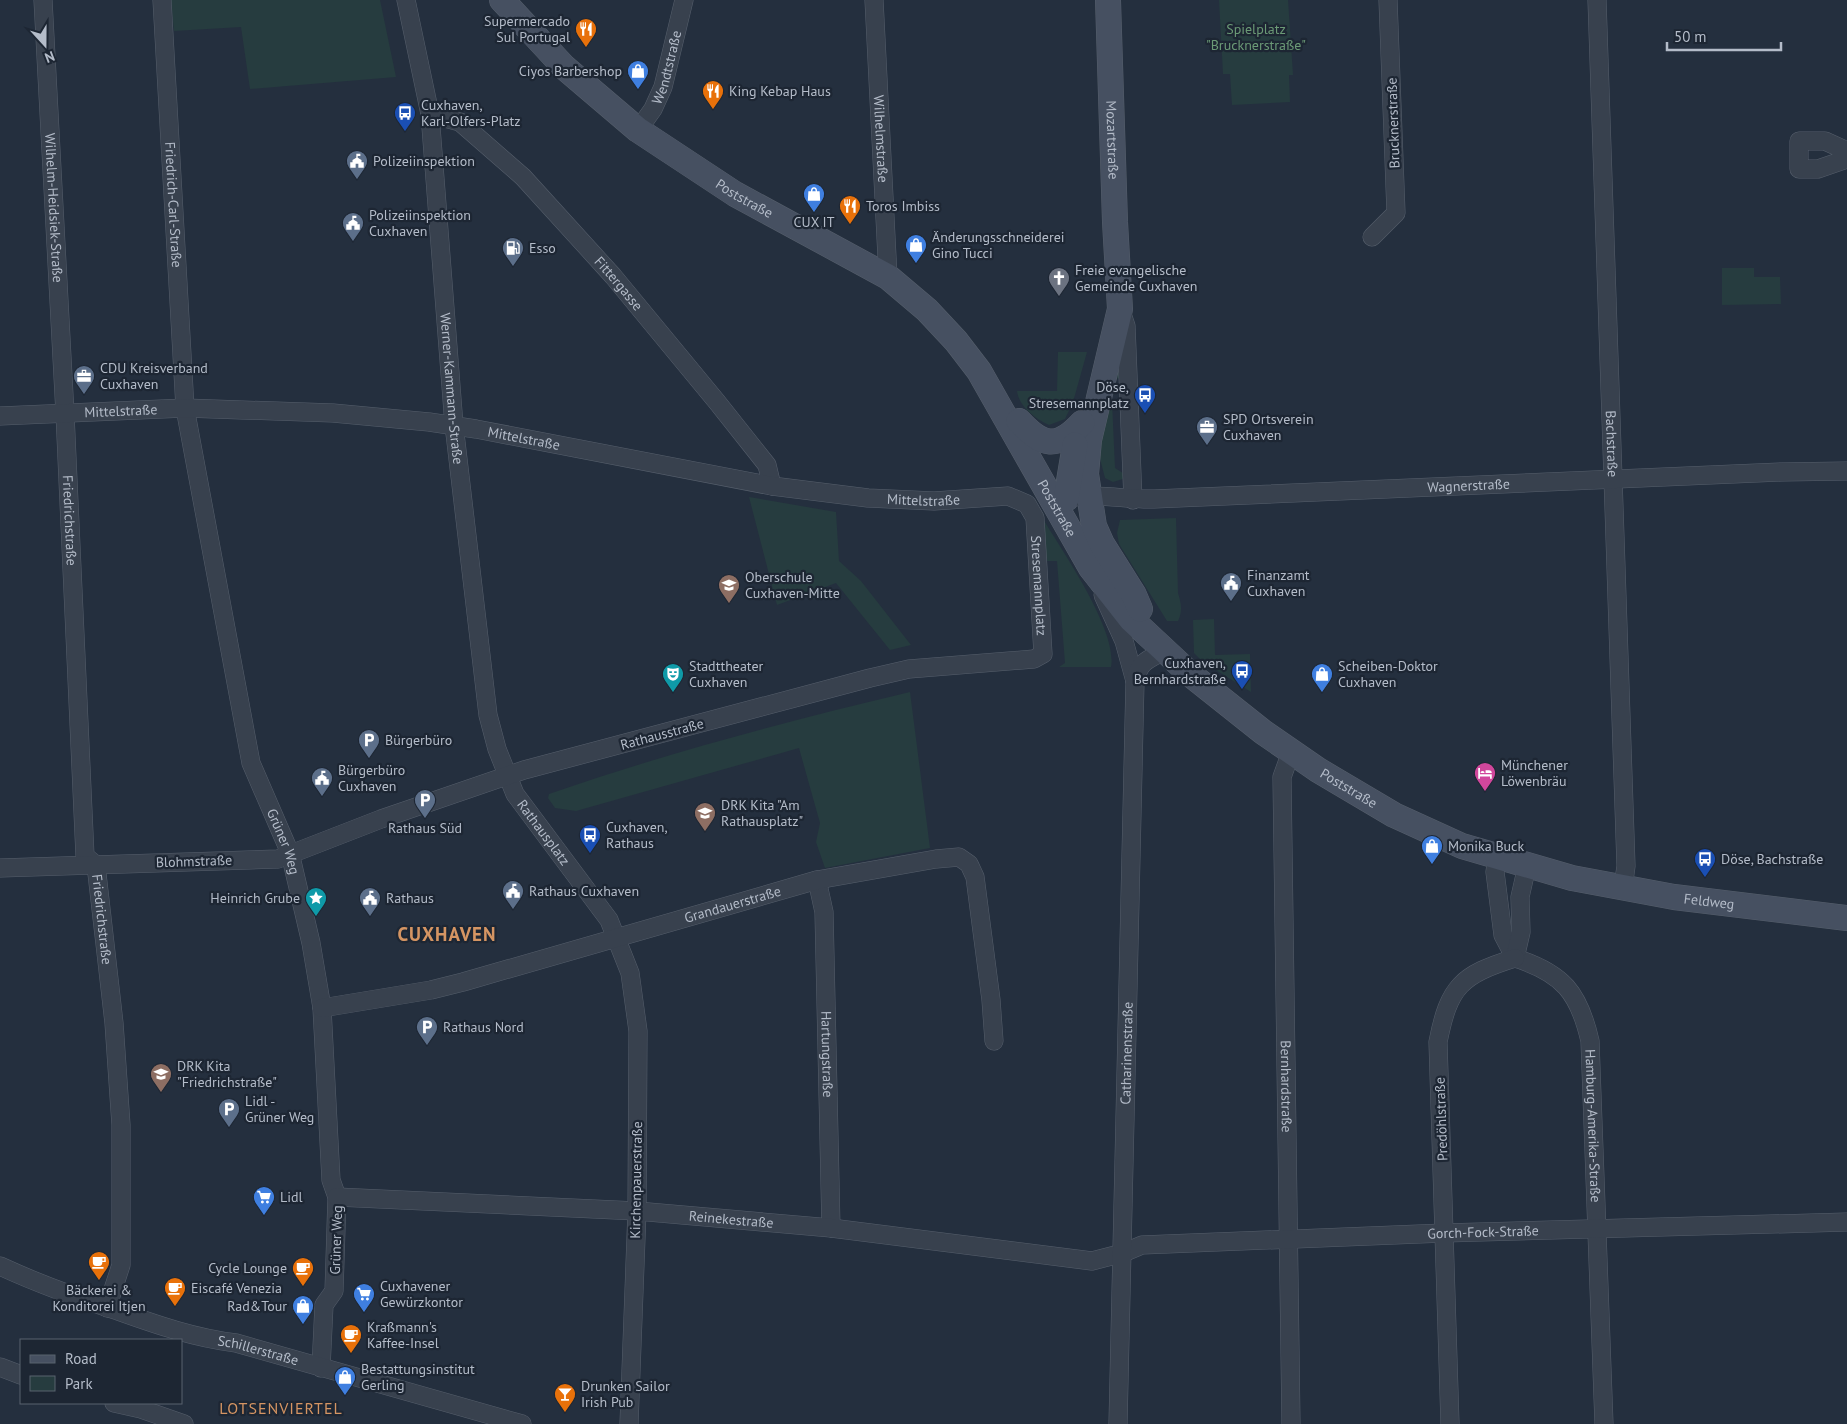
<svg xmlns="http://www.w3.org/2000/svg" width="1847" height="1424" font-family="'PT Sans',sans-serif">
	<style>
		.green { fill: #263c3f }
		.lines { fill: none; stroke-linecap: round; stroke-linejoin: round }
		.street-casing { stroke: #565f6c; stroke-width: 19 }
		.secondary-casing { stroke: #565f6c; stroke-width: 26 }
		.street { stroke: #38414e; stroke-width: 18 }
		.secondary { stroke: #465061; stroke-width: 25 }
		.labels { text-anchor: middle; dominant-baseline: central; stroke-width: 4.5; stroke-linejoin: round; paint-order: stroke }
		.poi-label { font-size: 14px; fill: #b4bcc9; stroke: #1d2633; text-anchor: start }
		.park-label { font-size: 14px; fill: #6b9a76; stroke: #1d2633 }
		.street-label { font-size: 14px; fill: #b4bcc9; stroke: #1d2633 }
		.quarter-label { font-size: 16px; letter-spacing: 1px; fill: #d59563; stroke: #1d2633 }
		.district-label { font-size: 19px; font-weight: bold; letter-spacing: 1px; fill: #d59563; stroke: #1d2633 }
	</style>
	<rect width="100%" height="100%" fill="#242f3e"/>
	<path class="green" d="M 171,0 L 380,0 L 396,77 L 250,89 L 241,27 L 174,31 Z
		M 1219,0 L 1288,0 L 1293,75 L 1289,75 L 1290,102 L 1232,105 L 1230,74 L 1223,74 Z
		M 1722,268 L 1754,268 L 1754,277 L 1780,277 L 1781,304 L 1722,305 Z
		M 1121,331 L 1123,378 L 1111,379 L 1115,468 L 1126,475 L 1126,478 L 1113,482 L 1105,478 L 1099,455 L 1092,454 L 1094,435 Z
		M 1058,352 L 1087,352 L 1073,402 L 1065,419 L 1049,425 C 1036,419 1019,407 1017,391 L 1057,391 Z
		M 749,497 L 836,512 L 839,561 L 861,581 L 911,645 L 890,650 L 836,583 L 777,605 Z
		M 1176,518 L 1178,593 C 1181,603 1183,611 1178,621 L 1167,621 L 1119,544 L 1117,533 L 1120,520 Z
		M 1043,519 C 1063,552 1118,631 1111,667 L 1059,667 L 1065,663 L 1057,561 L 1046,561 Z
		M 1214,619 L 1215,655 L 1250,654 L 1251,692 L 1203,662 L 1194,653 L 1193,620 Z
		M 910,692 L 930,848 L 825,868 L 816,842 L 820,823 L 799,748 L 576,811 L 555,808 L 548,798 L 549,794 C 667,753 788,721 910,692 Z"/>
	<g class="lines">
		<g class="street-casing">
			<g id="street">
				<path id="s1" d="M 43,0 L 65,414 L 85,856 L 96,865 L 114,1023 L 121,1125 L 121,1265 L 107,1308"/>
				<path id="s2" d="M 162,0 L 185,408 L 251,763 L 290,853 L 311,943 L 322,1008 L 331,1180 L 337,1197 L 334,1291 L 324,1305 L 321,1368"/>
				<path id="s3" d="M 406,0 L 430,114 L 454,425 L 488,715 L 497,749 L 515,794 L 609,920 L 630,973 L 638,1031 L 637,1211 L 629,1424"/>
				<path id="s4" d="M 874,0 L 888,277"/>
				<path id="s5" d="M 1597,0 L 1626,866 L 1623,888"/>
				<path id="s6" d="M 430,114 L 460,122 L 523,177 L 613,276 L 717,402 L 767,465 L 772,486"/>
				<path id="s7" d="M 638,130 L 653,109 L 663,87 L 684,0"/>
				<path d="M 1847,151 L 1825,141 L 1799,141 L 1799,169 L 1818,169 L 1847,159"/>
				<path d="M 1372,237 L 1396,213 L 1388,0"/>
				<path d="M 1122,314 L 1126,326 L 1133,500"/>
				<path id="s8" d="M 0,416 L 185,408 L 333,413 L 429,422 L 476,429 L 772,486 L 868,498 L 934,501 L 1008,496 L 1027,504 L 1035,518 L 1043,654 L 1034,659 L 909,669 L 870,678 L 524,770 L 381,819 L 278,859 L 0,868"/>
				<path id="s9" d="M 1079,497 C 1104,494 1129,500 1154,499 L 1781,472 L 1847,471"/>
				<path d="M 1103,595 L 1124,641 L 1135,681"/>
				<path id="s10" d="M 1291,752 L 1282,777 L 1291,1424"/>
				<path d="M 1497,857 L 1495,872 L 1503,935 L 1515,958"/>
				<path id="s11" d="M 817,880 L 824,912 L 831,1228"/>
				<path id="s12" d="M 1515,958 C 1563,973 1579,993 1590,1041 L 1604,1424"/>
				<path d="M 1515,958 L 1521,932 L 1520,897 L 1527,866"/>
				<path id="s13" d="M 322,1008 L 431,990 L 463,982 L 817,880 L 936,859 L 959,857 L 969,864 L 975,877 L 991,1000 L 994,1041"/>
				<path id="s14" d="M 337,1197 L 637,1211 L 831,1228 L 1092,1261 L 1123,1253 L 1142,1245 L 1444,1233 L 1847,1222"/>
				<path id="s15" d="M 0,1266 C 39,1284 78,1298 118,1311 C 157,1325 195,1338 236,1343 L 522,1424"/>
				<path d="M 0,1367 L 21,1375"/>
				<path d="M 114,1403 L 141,1409 L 184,1424"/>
				<path id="s16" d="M 1118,1424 L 1135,681 C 1139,662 1147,660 1164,651"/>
				<path d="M 1450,1424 L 1438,1042 C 1449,986 1461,975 1515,958"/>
			</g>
		</g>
		<g class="secondary-casing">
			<g id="secondary">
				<path id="s17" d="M 502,0 L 564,67 L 638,130 L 735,194 L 888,277 L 927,310 L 956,341 L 979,371 L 1091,568 L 1131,619 L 1190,674 L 1263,732 L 1318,770 L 1394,815 L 1462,846 L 1572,878 L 1674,897 L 1847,918"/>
				<path id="s18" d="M 1108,0 L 1115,222 L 1120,309 L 1089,440 L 1086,474 L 1094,526 L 1102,544 L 1134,595 L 1140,609"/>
				<path d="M 1019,421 C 1042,446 1057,450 1082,423"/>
				<path d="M 1066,499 L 1075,445"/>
			</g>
		</g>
		<use href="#street" class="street"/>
		<use href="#secondary" class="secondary"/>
	</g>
	<defs>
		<g id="restaurant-pin" transform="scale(1.125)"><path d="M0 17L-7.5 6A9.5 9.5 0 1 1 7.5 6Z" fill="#e8710a" stroke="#1d2633"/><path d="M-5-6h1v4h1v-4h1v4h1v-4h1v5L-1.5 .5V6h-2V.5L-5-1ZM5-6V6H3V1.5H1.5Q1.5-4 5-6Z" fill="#fff"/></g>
		<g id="shop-pin" transform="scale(1.125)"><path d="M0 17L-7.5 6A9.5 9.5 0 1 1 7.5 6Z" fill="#3f7fe0" stroke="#1d2633"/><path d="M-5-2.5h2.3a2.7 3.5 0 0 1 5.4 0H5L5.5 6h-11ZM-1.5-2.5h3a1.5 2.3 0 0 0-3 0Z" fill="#fff"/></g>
		<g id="bus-pin" transform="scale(1.125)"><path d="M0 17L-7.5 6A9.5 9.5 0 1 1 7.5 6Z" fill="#1a4fb4" stroke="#1d2633"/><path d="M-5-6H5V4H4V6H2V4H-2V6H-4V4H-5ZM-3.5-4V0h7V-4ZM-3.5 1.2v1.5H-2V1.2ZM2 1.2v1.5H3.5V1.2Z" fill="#fff"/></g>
		<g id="civic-pin" transform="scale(1.125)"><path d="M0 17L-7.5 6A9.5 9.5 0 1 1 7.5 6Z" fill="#5c6f8a" stroke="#1d2633"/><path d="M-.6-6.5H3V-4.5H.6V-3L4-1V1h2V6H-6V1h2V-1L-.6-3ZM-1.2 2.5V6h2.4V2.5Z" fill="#fff"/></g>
		<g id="fuel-pin" transform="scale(1.125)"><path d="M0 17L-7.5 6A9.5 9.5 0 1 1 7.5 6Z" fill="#5c6f8a" stroke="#1d2633"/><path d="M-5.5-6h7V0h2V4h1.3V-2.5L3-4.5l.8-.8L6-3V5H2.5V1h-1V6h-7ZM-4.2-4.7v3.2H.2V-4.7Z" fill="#fff"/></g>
		<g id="church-pin" transform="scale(1.125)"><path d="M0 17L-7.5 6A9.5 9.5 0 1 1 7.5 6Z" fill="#6b7280" stroke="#1d2633"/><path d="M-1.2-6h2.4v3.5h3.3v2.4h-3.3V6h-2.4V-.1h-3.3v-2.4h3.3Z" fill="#fff"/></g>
		<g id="office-pin" transform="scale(1.125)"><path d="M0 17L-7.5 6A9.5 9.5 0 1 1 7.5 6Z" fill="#5c6f8a" stroke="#1d2633"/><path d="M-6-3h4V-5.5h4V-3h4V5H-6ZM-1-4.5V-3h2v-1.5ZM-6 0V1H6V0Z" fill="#fff"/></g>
		<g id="school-pin" transform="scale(1.125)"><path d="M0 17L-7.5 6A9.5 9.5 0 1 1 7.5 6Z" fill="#8d6e63" stroke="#1d2633"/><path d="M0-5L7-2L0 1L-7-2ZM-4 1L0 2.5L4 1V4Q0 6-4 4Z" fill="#fff"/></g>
		<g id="theatre-pin" transform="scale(1.125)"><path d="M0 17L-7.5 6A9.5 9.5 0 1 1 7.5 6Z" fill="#0f9aa8" stroke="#1d2633"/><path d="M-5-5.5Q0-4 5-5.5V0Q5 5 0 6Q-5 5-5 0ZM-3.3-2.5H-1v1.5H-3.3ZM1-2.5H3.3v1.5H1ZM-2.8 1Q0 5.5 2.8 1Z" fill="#fff"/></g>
		<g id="parking-pin" transform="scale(1.125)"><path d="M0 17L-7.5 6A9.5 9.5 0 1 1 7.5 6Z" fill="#5c6f8a" stroke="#1d2633"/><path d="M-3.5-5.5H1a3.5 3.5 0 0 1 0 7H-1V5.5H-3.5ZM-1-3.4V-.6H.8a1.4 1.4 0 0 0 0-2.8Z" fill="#fff"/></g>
		<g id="hotel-pin" transform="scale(1.125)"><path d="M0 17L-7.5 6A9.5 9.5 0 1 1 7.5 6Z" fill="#d1479c" stroke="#1d2633"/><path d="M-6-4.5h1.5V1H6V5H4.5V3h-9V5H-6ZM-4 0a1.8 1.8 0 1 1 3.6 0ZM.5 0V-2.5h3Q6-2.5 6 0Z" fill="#fff"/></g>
		<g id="sight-pin" transform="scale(1.125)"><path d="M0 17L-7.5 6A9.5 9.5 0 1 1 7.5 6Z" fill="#0f9aa8" stroke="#1d2633"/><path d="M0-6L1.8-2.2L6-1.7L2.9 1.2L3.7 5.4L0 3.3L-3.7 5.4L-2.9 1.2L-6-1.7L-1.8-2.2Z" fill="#fff"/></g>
		<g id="supermarket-pin" transform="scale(1.125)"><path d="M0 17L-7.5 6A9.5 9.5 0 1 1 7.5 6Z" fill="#3f7fe0" stroke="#1d2633"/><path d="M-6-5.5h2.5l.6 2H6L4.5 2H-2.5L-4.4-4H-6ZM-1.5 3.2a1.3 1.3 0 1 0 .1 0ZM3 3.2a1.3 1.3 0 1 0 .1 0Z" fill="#fff"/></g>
		<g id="cafe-pin" transform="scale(1.125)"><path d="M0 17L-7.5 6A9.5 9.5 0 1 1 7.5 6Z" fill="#e8710a" stroke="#1d2633"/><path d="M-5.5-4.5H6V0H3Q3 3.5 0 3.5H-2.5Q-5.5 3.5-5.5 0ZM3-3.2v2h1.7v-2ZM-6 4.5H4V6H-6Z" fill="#fff"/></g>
		<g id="bar-pin" transform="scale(1.125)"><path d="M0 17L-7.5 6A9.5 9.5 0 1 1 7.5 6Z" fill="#e8710a" stroke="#1d2633"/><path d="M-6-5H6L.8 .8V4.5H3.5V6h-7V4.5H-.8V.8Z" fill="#fff"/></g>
	</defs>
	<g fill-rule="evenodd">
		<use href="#restaurant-pin" x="586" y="29"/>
		<use href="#shop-pin" x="638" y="71"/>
		<use href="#restaurant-pin" x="713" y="91"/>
		<use href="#bus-pin" x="405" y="113"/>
		<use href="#civic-pin" x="357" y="161"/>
		<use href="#shop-pin" x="814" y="194"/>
		<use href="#restaurant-pin" x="850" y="206"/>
		<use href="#civic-pin" x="353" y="223"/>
		<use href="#shop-pin" x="916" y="245"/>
		<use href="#fuel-pin" x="513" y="248"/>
		<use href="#church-pin" x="1059" y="278"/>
		<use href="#office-pin" x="84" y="376"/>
		<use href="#bus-pin" x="1145" y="395"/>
		<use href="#office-pin" x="1207" y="427"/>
		<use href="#civic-pin" x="1231" y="583"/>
		<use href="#school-pin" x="729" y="585"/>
		<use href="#bus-pin" x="1242" y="671"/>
		<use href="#theatre-pin" x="673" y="674"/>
		<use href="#shop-pin" x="1322" y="674"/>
		<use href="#parking-pin" x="369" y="740"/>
		<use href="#hotel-pin" x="1485" y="773"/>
		<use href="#civic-pin" x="322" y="778"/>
		<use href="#parking-pin" x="425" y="800"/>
		<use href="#school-pin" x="705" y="813"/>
		<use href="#bus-pin" x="590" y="835"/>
		<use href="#shop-pin" x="1432" y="846"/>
		<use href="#bus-pin" x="1705" y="859"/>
		<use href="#civic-pin" x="513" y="891"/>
		<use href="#sight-pin" x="316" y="898"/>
		<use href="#civic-pin" x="370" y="898"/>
		<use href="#parking-pin" x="427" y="1027"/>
		<use href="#school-pin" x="161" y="1074"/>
		<use href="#parking-pin" x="229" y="1109"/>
		<use href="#supermarket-pin" x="264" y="1197"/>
		<use href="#cafe-pin" x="99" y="1262"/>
		<use href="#cafe-pin" x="303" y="1268"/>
		<use href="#cafe-pin" x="175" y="1288"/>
		<use href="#supermarket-pin" x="364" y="1294"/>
		<use href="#shop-pin" x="303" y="1306"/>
		<use href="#cafe-pin" x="351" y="1335"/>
		<use href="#shop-pin" x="345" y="1377"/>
		<use href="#bar-pin" x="565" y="1394"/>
	</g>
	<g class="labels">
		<g class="poi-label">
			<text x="570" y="21" text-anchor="end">Supermercado<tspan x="570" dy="16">Sul Portugal</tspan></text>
			<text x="622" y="71" text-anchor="end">Ciyos Barbershop</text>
			<text x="729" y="91">King Kebap Haus</text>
			<text x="421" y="105">Cuxhaven,<tspan x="421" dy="16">Karl-Olfers-Platz</tspan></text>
			<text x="373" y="161">Polizeiinspektion</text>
			<text x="866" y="206">Toros Imbiss</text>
			<text x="369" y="215">Polizeiinspektion<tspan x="369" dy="16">Cuxhaven</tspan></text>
			<text x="814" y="222" text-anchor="middle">CUX IT</text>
			<text x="932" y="237">Änderungsschneiderei<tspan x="932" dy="16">Gino Tucci</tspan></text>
			<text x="529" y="248">Esso</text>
			<text x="1075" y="270">Freie evangelische<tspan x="1075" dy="16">Gemeinde Cuxhaven</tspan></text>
			<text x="100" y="368">CDU Kreisverband<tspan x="100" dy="16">Cuxhaven</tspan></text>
			<text x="1129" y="387" text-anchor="end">Döse,<tspan x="1129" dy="16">Stresemannplatz</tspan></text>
			<text x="1223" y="419">SPD Ortsverein<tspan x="1223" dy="16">Cuxhaven</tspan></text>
			<text x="1247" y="575">Finanzamt<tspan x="1247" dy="16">Cuxhaven</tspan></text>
			<text x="745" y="577">Oberschule<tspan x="745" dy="16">Cuxhaven-Mitte</tspan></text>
			<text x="1226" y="663" text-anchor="end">Cuxhaven,<tspan x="1226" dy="16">Bernhardstraße</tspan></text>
			<text x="689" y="666">Stadttheater<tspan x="689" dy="16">Cuxhaven</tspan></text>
			<text x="1338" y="666">Scheiben-Doktor<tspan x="1338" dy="16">Cuxhaven</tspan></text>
			<text x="385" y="740">Bürgerbüro</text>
			<text x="1501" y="765">Münchener<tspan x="1501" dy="16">Löwenbräu</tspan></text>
			<text x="338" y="770">Bürgerbüro<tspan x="338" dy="16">Cuxhaven</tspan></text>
			<text x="721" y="805">DRK Kita "Am<tspan x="721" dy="16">Rathausplatz"</tspan></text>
			<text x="606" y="827">Cuxhaven,<tspan x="606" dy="16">Rathaus</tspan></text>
			<text x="425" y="828" text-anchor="middle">Rathaus Süd</text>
			<text x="1448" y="846">Monika Buck</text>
			<text x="1721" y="859">Döse, Bachstraße</text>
			<text x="529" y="891">Rathaus Cuxhaven</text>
			<text x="300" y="898" text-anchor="end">Heinrich Grube</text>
			<text x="386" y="898">Rathaus</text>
			<text x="443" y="1027">Rathaus Nord</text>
			<text x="177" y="1066">DRK Kita<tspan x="177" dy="16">"Friedrichstraße"</tspan></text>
			<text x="245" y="1101">Lidl -<tspan x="245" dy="16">Grüner Weg</tspan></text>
			<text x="280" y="1197">Lidl</text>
			<text x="287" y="1268" text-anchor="end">Cycle Lounge</text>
			<text x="380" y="1286">Cuxhavener<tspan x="380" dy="16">Gewürzkontor</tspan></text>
			<text x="191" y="1288">Eiscafé Venezia</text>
			<text x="99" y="1290" text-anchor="middle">Bäckerei &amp;<tspan x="99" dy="16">Konditorei Itjen</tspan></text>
			<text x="287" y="1306" text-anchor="end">Rad&amp;Tour</text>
			<text x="367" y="1327">Kraßmann's<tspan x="367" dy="16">Kaffee-Insel</tspan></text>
			<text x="361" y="1369">Bestattungsinstitut<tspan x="361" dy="16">Gerling</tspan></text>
			<text x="581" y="1386">Drunken Sailor<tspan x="581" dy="16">Irish Pub</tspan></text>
		</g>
		<g class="park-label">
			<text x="1256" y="29">Spielplatz<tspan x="1256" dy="16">"Brucknerstraße"</tspan></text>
		</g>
		<g class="street-label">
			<text stroke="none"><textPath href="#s7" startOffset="70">Wendtstraße</textPath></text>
			<text transform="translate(1393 123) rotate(-92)">Brucknerstraße</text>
			<text stroke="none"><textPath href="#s4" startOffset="139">Wilhelmstraße</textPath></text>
			<text stroke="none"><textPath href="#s18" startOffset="140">Mozartstraße</textPath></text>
			<text stroke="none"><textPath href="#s17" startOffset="315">Poststraße</textPath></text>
			<text stroke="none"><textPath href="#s2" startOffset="205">Friedrich-Carl-Straße</textPath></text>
			<text stroke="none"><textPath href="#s1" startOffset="208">Wilhelm-Heidsiek-Straße</textPath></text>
			<text stroke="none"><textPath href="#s6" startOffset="258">Fittergasse</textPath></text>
			<text stroke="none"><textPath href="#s3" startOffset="392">Werner-Kammann-Straße</textPath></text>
			<text stroke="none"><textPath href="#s8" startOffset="121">Mittelstraße</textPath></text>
			<text stroke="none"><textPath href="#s8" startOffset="526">Mittelstraße</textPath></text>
			<text stroke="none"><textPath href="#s5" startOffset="444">Bachstraße</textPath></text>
			<text stroke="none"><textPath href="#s9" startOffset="390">Wagnerstraße</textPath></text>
			<text stroke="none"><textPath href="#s8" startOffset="931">Mittelstraße</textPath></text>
			<text stroke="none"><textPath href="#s17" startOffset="768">Poststraße</textPath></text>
			<text stroke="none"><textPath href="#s1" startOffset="521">Friedrichstraße</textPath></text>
			<text stroke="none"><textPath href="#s8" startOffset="1120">Stresemannplatz</textPath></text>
			<text transform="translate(662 734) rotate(-15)">Rathausstraße</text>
			<text stroke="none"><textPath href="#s17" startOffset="1178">Poststraße</textPath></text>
			<text stroke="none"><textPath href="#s3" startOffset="852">Rathausplatz</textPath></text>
			<text stroke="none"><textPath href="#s2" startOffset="855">Grüner Weg</textPath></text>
			<text transform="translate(194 861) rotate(-2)">Blohmstraße</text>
			<text stroke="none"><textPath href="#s17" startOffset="1559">Feldweg</textPath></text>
			<text stroke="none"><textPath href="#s13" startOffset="424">Grandauerstraße</textPath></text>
			<text stroke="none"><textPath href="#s1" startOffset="926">Friedrichstraße</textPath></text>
			<text stroke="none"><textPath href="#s16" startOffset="371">Catharinenstraße</textPath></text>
			<text stroke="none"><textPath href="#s11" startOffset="175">Hartungstraße</textPath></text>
			<text stroke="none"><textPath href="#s10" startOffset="336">Bernhardstraße</textPath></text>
			<text transform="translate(1441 1119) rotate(-92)">Predöhlstraße</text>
			<text stroke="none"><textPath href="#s12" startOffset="204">Hamburg-Amerika-Straße</textPath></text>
			<text transform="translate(636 1180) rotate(-89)">Kirchenpauerstraße</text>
			<text stroke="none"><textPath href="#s14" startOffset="395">Reinekestraße</textPath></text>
			<text stroke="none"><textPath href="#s14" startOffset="1152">Gorch-Fock-Straße</textPath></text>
			<text transform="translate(336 1240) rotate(-88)">Grüner Weg</text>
			<text stroke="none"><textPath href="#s15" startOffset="272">Schillerstraße</textPath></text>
		</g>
		<g class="quarter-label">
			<text x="281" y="1408">LOTSENVIERTEL</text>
		</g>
		<g class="district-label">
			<text x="447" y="934">CUXHAVEN</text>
		</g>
	</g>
	<rect x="20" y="1339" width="162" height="65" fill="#1d2633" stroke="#59626f"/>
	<rect x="30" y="1355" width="25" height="8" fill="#465061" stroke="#59626f"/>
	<text x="65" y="1364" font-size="15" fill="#b4bcc9">Road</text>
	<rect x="30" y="1376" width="25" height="15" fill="#263c3f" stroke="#59626f"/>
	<text x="65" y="1389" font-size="15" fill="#b4bcc9">Park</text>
	<g transform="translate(45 45) rotate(159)" stroke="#1d2633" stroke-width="4" paint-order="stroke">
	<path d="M0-4L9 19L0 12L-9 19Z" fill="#b4bcc9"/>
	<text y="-8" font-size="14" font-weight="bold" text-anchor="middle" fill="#b4bcc9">N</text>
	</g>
	<path d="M1667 42v8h114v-8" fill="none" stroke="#b4bcc9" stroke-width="2.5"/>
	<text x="1674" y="42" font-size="15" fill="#b4bcc9" stroke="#1d2633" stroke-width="4" paint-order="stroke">50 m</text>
</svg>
